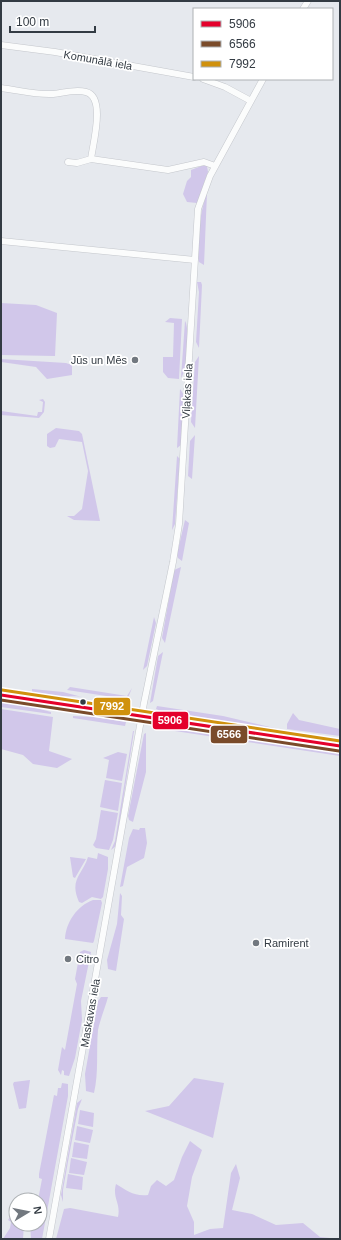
<svg xmlns="http://www.w3.org/2000/svg" width="341" height="1240" font-family="Helvetica,sans-serif">
	<style>
		.green { fill: #d1c7ea }
		.lines { fill: none; stroke-linecap: round; stroke-linejoin: round }
		.street-casing { stroke: #c4c7cc; stroke-width: 7 }
		.primary-casing { stroke: #b3bfd0; stroke-width: 11 }
		.street { stroke: #fbfcfc; stroke-width: 6 }
		.primary { stroke: #e2e7f0; stroke-width: 10 }
		.bus-1-casing { stroke: #fff; stroke-width: 6 }
		.bus-2-casing { stroke: #fff; stroke-width: 6 }
		.bus-3-casing { stroke: #fff; stroke-width: 6 }
		.bus-1 { stroke: #e4002b; stroke-width: 3 }
		.bus-2 { stroke: #7a4b2a; stroke-width: 3 }
		.bus-3 { stroke: #d0910d; stroke-width: 3 }
		.poi-dot { fill: #72787f; stroke: #fff; stroke-width: 1.5 }
		.bus-dot { fill: #333b43; stroke: #fff; stroke-width: 1.5 }
		.labels { text-anchor: middle; dominant-baseline: central; stroke-width: 3.5; stroke-linejoin: round; paint-order: stroke }
		.street-label { font-size: 11px; fill: #333b43; stroke: #fff }
		.poi-label { font-size: 11px; fill: #333b43; stroke: #fff; text-anchor: start }
		.line-badge { stroke: #fff; stroke-width: 1.5 }
		.badge-label { font-size: 11px; text-anchor: middle; font-weight: bold; fill: #fff }
	</style>
	<rect width="100%" height="100%" fill="#e6e9ee"/>
	<path class="green" d="M 204,165 L 207,166 L 208,172 L 197,203 L 187,202 L 183,194 L 187,181 L 191,177 L 191,170 Z
		M 207,193 L 204,265 L 199,262 C 195,248 201,207 207,193 Z
		M 197,282 L 201,282 L 202,285 L 199,348 L 196,342 L 199,292 Z
		M 1,303 L 36,305 L 57,313 L 55,356 L 1,355 Z
		M 170,318 L 182,319 L 179,379 L 168,378 L 163,372 L 163,357 L 173,357 L 174,323 L 165,322 Z
		M 185,321 C 190,328 187,371 181,378 Z
		M 199,356 L 195,428 L 191,422 L 195,362 Z
		M 1,359 L 66,363 L 72,365 L 72,375 L 47,379 L 36,367 L 1,362 Z
		M 180,389 L 184,395 L 181,445 L 177,448 Z
		M 43,399 L 45,402 L 44,412 L 39,418 L 1,415 L 1,411 L 37,416 L 38,412 L 42,412 L 43,402 L 39,400 Z
		M 56,428 L 79,431 L 82,434 L 100,521 L 74,520 L 67,516 L 74,516 L 82,509 L 88,471 L 82,442 L 59,439 L 55,447 L 50,448 L 47,446 L 47,434 Z
		M 195,435 L 192,479 L 188,476 L 190,441 Z
		M 177,456 L 180,459 L 175,524 L 172,530 Z
		M 185,520 L 189,523 L 182,561 L 178,558 L 177,554 Z
		M 181,567 L 165,643 L 162,638 L 174,570 Z
		M 154,617 L 156,623 L 147,666 L 143,670 Z
		M 163,652 L 153,701 L 150,703 L 158,656 Z
		M 70,687 L 127,696 L 132,688 L 128,698 L 126,699 L 67,690 Z
		M 32,689 L 63,692 L 82,697 C 69,695 44,699 32,692 Z
		M 1,701 L 25,705 L 51,712 L 51,714 L 1,707 Z
		M 157,706 L 223,716 L 278,729 L 269,729 L 161,711 L 156,709 Z
		M 1,709 L 53,717 L 49,751 L 72,759 L 57,768 L 33,764 L 23,755 L 1,749 Z
		M 293,713 L 299,720 L 340,729 L 340,736 L 287,729 L 287,724 Z
		M 73,716 L 94,717 L 126,722 L 125,726 L 73,718 Z
		M 154,727 L 227,735 L 340,753 L 340,756 L 155,728 Z
		M 133,731 L 134,731 L 116,846 L 111,850 L 115,841 Z
		M 146,733 L 146,772 L 133,822 L 129,820 L 128,816 L 144,734 Z
		M 118,752 L 127,754 L 122,781 L 106,778 L 109,760 L 103,758 Z
		M 105,780 L 122,783 L 118,811 L 100,807 Z
		M 101,810 L 118,813 L 113,840 L 109,850 L 96,848 L 93,845 L 96,839 Z
		M 140,828 L 145,828 L 147,843 L 144,858 L 127,867 L 123,886 L 120,887 L 129,838 L 133,829 L 139,830 Z
		M 98,853 L 108,857 L 108,869 L 103,897 L 101,899 L 92,897 L 82,903 L 79,902 C 69,879 82,876 88,857 L 97,859 Z
		M 70,857 L 86,859 L 75,878 L 73,877 Z
		M 120,893 L 122,896 L 121,915 L 124,919 L 116,971 L 108,969 L 107,960 L 117,924 Z
		M 93,900 L 101,900 L 102,903 L 94,941 L 93,943 L 65,939 C 66,922 77,906 93,900 Z
		M 84,950 L 91,952 L 81,1001 L 82,1020 L 75,1058 L 69,1076 L 64,1075 L 64,1071 L 62,1070 L 61,1075 L 58,1070 L 62,1047 L 65,1050 L 77,984 L 75,979 L 80,952 Z
		M 101,997 L 108,997 C 105,1008 100,1020 98,1030 C 96,1051 99,1072 94,1093 L 86,1091 L 85,1074 L 98,1001 Z
		M 194,1078 L 224,1083 L 213,1138 L 145,1111 L 169,1106 Z
		M 30,1080 L 26,1108 L 19,1109 L 13,1084 L 14,1082 Z
		M 62,1083 L 68,1084 L 68,1096 L 42,1239 L 31,1239 L 30,1224 L 40,1224 L 40,1200 L 38,1200 L 42,1179 L 39,1178 L 39,1174 L 54,1095 L 57,1096 L 58,1088 L 61,1088 Z
		M 82,1099 L 78,1109 L 69,1156 L 63,1190 L 63,1202 L 61,1195 L 77,1103 Z
		M 80,1110 L 94,1113 L 93,1127 L 78,1124 Z
		M 77,1126 L 93,1130 L 90,1143 L 75,1140 Z
		M 190,1141 L 202,1150 L 192,1177 L 187,1206 L 194,1222 L 194,1235 L 210,1229 L 223,1228 L 231,1173 L 236,1164 L 240,1178 L 232,1210 L 252,1214 L 276,1225 L 303,1223 L 320,1237 L 340,1239 L 56,1239 L 64,1209 L 70,1208 L 118,1217 C 121,1203 112,1198 116,1184 C 126,1190 135,1197 148,1195 L 151,1186 L 157,1180 L 166,1186 L 174,1180 L 182,1157 Z
		M 74,1142 L 89,1145 L 87,1159 L 72,1157 Z
		M 71,1158 L 87,1162 L 84,1175 L 69,1173 Z
		M 68,1174 L 83,1177 L 82,1190 L 66,1188 Z
		M 11,1215 L 16,1216 L 16,1224 L 24,1224 L 23,1239 L 3,1239 L 10,1228 L 11,1222 L 8,1220 Z"/>
	<g class="lines">
		<g class="street-casing">
			<path id="street" d="M 303,9 L 308,1
				M 1,45 L 55,52 L 194,77
				M 203,79 L 225,87 L 251,101
				M 1,88 C 18,90 35,95 53,94 C 64,93 75,89 86,92 C 106,97 93,143 91,159
				M 68,162 L 77,163 L 91,159 L 168,170 L 204,162 L 215,166
				M 1,241 L 195,260
				M 49,1239 L 144,703 L 173,562 L 179,524 L 198,209 L 210,176 L 263,79"/>
		</g>
		<g class="primary-casing">
			<path id="primary" d="M 1,695 L 340,746"/>
		</g>
		<use href="#street" class="street"/>
		<use href="#primary" class="primary"/>
		<g class="bus-1-casing">
			<path id="bus-1" d="M 1,695 L 340,746"/>
		</g>
		<g class="bus-2-casing">
			<path id="bus-2" d="M 1,700 L 339,751"/>
		</g>
		<g class="bus-3-casing">
			<path id="bus-3" d="M 2,690 L 340,741"/>
		</g>
		<use href="#bus-1" class="bus-1"/>
		<use href="#bus-2" class="bus-2"/>
		<use href="#bus-3" class="bus-3"/>
	</g>
	<g class="poi-dot">
		<circle cx="135" cy="360" r="4"/>
		<circle cx="256" cy="943" r="4"/>
		<circle cx="68" cy="959" r="4"/>
	</g>
	<circle class="bus-dot" cx="83" cy="702" r="3.5"/>
	<g class="labels">
		<g class="street-label">
			<text transform="translate(98 60) rotate(10)">Komunālā iela</text>
			<text transform="translate(187 391) rotate(-87)">Viļakas iela</text>
			<text transform="translate(90 1013) rotate(-80)">Maskavas iela</text>
		</g>
		<g class="poi-label">
			<text x="127" y="360" text-anchor="end">Jūs un Mēs</text>
			<text x="264" y="943">Ramirent</text>
			<text x="76" y="959">Citro</text>
		</g>
	</g>
	<g class="line-badge">
		<rect x="93" y="697" width="38" height="19" rx="4" fill="#d0910d"/>
		<rect x="152" y="711" width="37" height="19" rx="4" fill="#e4002b"/>
		<rect x="210" y="725" width="38" height="19" rx="4" fill="#7a4b2a"/>
	</g>
	<g class="badge-label">
		<text x="112" y="710">7992</text>
		<text x="170" y="724">5906</text>
		<text x="229" y="738">6566</text>
	</g>
	<rect width="341" height="1240" fill="none" stroke="#333b43" stroke-width="4"/>
	<rect x="193" y="8" width="140" height="72" fill="#ffffff" stroke="#adb1b4"/>
	<rect x="201" y="21" width="20" height="6" fill="#e4002b" stroke="#adb1b4"/>
	<text x="229" y="28" font-size="12" fill="#333b43">5906</text>
	<rect x="201" y="41" width="20" height="6" fill="#7a4b2a" stroke="#adb1b4"/>
	<text x="229" y="48" font-size="12" fill="#333b43">6566</text>
	<rect x="201" y="61" width="20" height="6" fill="#d0910d" stroke="#adb1b4"/>
	<text x="229" y="68" font-size="12" fill="#333b43">7992</text>
	<g transform="translate(28 1212) rotate(80)"><circle r="19" fill="#ffffff" stroke="#adb1b4"/>
	<path d="M0-3L7 15L0 10L-7 15Z" fill="#72787f"/>
	<text y="-6" font-size="11" font-weight="bold" text-anchor="middle" fill="#333b43">N</text>
	</g>
	<path d="M10 26v6h85v-6" fill="none" stroke="#333b43" stroke-width="2"/>
	<text x="16" y="26" font-size="12" fill="#333b43" stroke="#ffffff" stroke-width="3" paint-order="stroke">100 m</text>
</svg>
